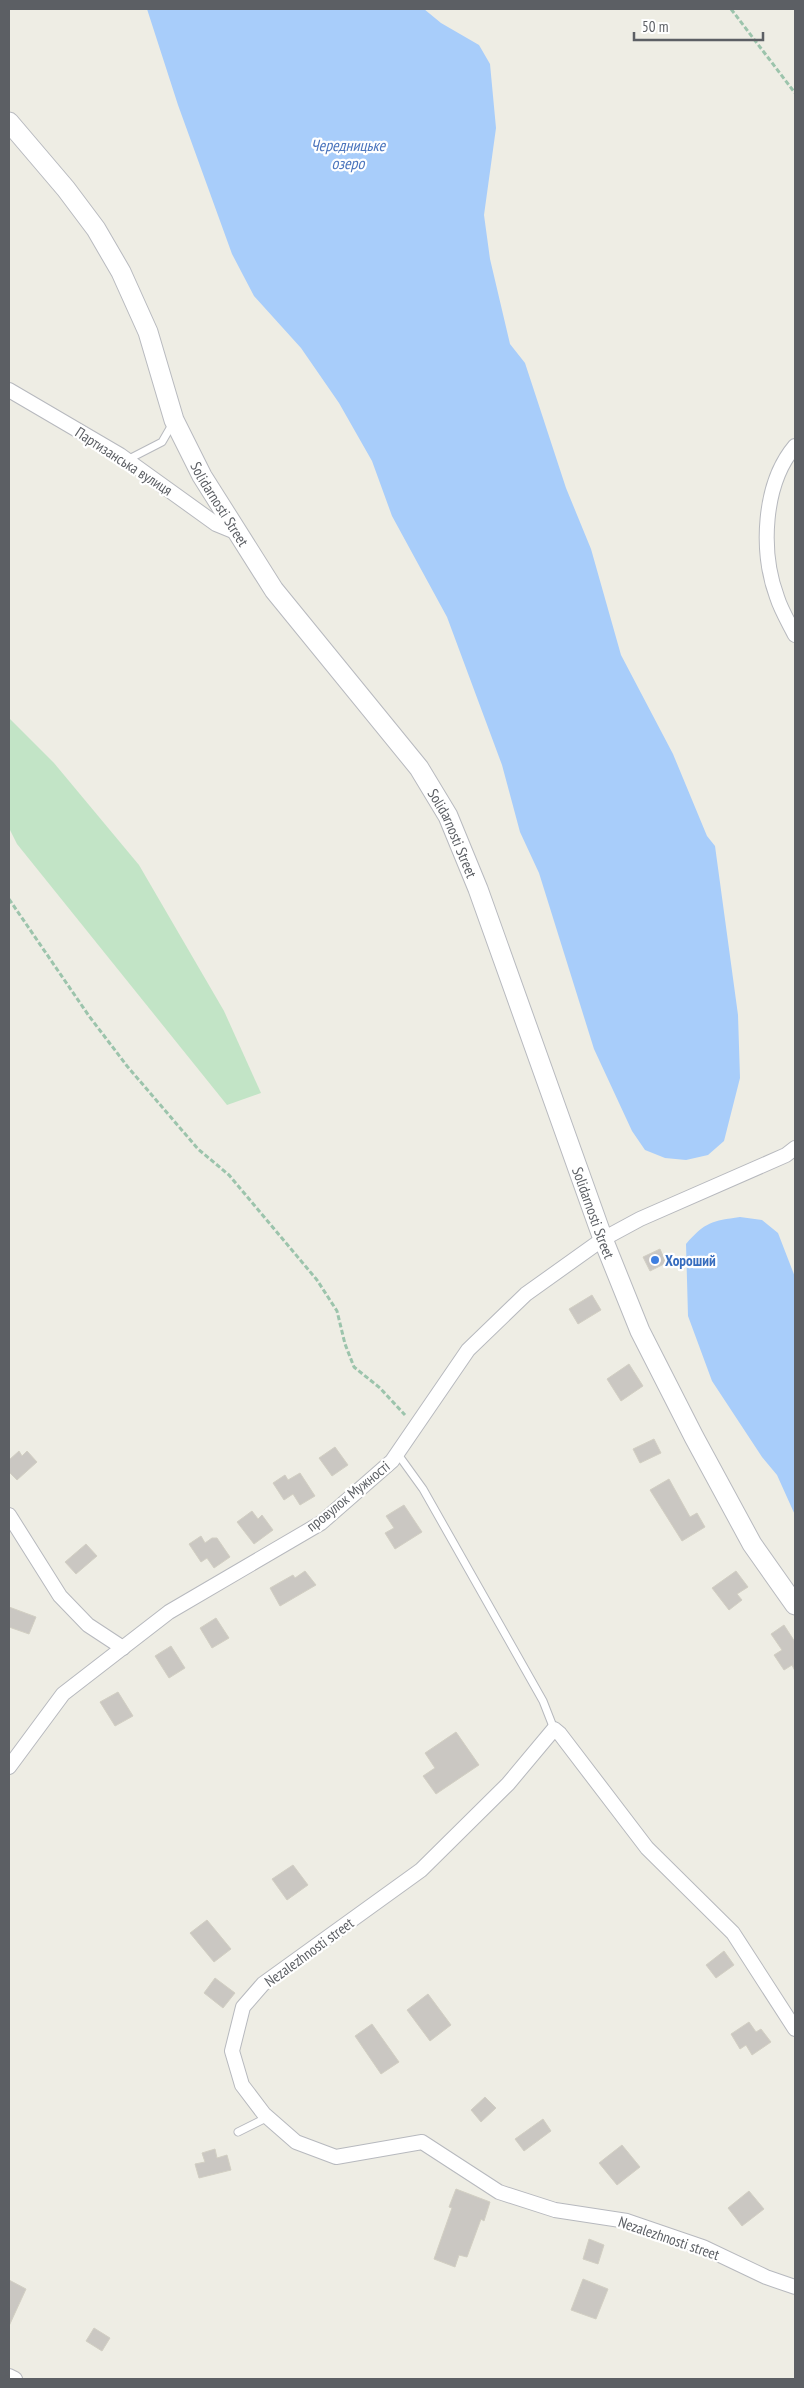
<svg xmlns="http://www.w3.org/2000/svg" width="804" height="2388" font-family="'PT Sans Narrow',sans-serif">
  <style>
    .green { fill: #c2e4c6 }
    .water { fill: #a8cdfa }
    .building { fill: #cac7c2; stroke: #d2cfc3 }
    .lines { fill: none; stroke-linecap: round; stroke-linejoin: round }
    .service-casing { stroke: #b7b9be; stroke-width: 9 }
    .minor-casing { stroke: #b7b9be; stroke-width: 16 }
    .secondary-casing { stroke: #b8babf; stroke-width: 21 }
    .path { stroke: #9cc4ac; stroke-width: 3; stroke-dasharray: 5 2.5; stroke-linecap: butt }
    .service { stroke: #fff; stroke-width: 7 }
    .minor { stroke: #fff; stroke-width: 14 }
    .secondary { stroke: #fff; stroke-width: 19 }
    .shop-dot { fill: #3f7fe0; stroke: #fff; stroke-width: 2 }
    .labels { text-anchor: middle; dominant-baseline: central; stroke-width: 4.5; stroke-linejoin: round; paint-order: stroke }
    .street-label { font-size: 15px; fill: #5c5f64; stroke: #fff }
    .shop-label { font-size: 15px; font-weight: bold; fill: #366cbe; stroke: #fff; text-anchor: start }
    .water-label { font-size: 16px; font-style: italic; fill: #4b75bd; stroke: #fff }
  </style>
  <rect width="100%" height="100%" fill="#eeede4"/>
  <path class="green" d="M 9,718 L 54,763 L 139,865 L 224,1011 L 261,1093 L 227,1105 L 17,844 L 9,828 Z"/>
  <g class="water">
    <path d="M 147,9 L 424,9 L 441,23 L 479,45 L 490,64 L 496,128 L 484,215 L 490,259 L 510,344 L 525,363 L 566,488 L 591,549 L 621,655 L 673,754 L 707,836 L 715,846 L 738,1015 L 740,1078 L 724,1141 L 708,1155 L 686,1160 L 665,1158 L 645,1150 L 632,1131 L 594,1049 L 539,873 L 520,832 L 502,765 L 447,617 L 392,516 L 372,461 L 339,403 L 301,348 L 254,296 L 232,254 L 178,105 Z"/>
    <path d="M 740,1217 L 762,1220 L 778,1233 L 795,1277 L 795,1515 L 777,1475 L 762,1457 L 712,1381 L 688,1316 L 686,1244 C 705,1222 712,1221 740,1217 Z"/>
  </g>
  <g class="building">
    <path d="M 660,1249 L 666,1263 L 650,1271 L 643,1257 Z"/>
    <path d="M 592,1295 L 601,1310 L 578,1324 L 569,1309 Z"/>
    <path d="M 629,1364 L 643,1386 L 621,1401 L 607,1379 Z"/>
    <path d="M 654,1439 L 661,1453 L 640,1463 L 633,1449 Z"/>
    <path d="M 335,1447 L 348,1465 L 332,1476 L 319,1458 Z"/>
    <path d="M 19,1451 L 22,1456 L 27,1451 L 37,1462 L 17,1480 L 9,1472 L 9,1460 Z"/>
    <path d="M 300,1473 L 315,1496 L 300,1505 L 293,1494 L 284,1500 L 273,1483 L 285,1475 L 288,1480 Z"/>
    <path d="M 669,1479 L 690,1517 L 697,1513 L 705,1527 L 682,1541 L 650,1490 Z"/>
    <path d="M 404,1505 L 422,1532 L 395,1549 L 385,1533 L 394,1528 L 386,1516 Z"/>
    <path d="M 252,1511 L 258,1519 L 262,1515 L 273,1530 L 254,1544 L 237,1522 Z"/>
    <path d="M 201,1536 L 205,1543 L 212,1538 L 217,1538 L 230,1557 L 214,1568 L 207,1558 L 201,1562 L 189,1544 Z"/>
    <path d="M 86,1544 L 97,1556 L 76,1574 L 65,1562 Z"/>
    <path d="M 305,1571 L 316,1585 L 280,1606 L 270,1588 L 293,1575 L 295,1578 Z"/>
    <path d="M 736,1571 L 748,1587 L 737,1594 L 742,1600 L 729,1610 L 712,1588 Z"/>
    <path d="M 9,1607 L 36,1617 L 29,1634 L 9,1627 Z"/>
    <path d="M 216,1618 L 229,1638 L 212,1648 L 200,1628 Z"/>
    <path d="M 784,1625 L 795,1642 L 795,1671 L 792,1665 L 784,1670 L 774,1655 L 782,1650 L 771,1634 Z"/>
    <path d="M 171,1646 L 185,1668 L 169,1678 L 155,1656 Z"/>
    <path d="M 118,1692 L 133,1716 L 115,1726 L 100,1702 Z"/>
    <path d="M 456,1732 L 479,1765 L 436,1794 L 423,1776 L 435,1768 L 425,1753 Z"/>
    <path d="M 293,1865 L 308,1885 L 287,1900 L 272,1879 Z"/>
    <path d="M 207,1920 L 231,1949 L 214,1962 L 190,1933 Z"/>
    <path d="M 724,1951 L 734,1965 L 716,1978 L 706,1965 Z"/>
    <path d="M 215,1978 L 235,1993 L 223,2008 L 204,1993 Z"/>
    <path d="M 428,1994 L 451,2025 L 430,2041 L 407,2010 Z"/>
    <path d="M 749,2022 L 756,2032 L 761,2029 L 771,2042 L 752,2055 L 746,2045 L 740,2049 L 731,2034 Z"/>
    <path d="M 372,2024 L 399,2062 L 381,2074 L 355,2036 Z"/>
    <path d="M 485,2097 L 496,2108 L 481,2122 L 471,2110 Z"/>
    <path d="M 543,2119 L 551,2131 L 524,2151 L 515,2139 Z"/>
    <path d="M 622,2145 L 640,2167 L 617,2185 L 599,2163 Z"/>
    <path d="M 215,2149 L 217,2158 L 227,2155 L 231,2170 L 199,2178 L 195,2164 L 205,2162 L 202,2153 Z"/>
    <path d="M 456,2189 L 490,2202 L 484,2221 L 481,2219 L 467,2257 L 459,2255 L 455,2267 L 434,2259 L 452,2208 L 449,2207 Z"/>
    <path d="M 749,2191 L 764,2209 L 742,2226 L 728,2208 Z"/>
    <path d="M 589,2239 L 604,2245 L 598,2264 L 583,2259 Z"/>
    <path d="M 583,2279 L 608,2289 L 596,2319 L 571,2310 Z"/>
    <path d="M 9,2280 L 26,2289 L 9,2326 Z"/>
    <path d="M 94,2328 L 110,2338 L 102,2351 L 86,2341 Z"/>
  </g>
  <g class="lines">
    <defs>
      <g id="service">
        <path d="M 127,460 L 162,442 L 173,423"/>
        <path d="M 397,1453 L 423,1489 L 543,1701 L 554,1729"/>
        <path d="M 238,2132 L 268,2117"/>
      </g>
      <g id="minor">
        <path d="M 9,390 L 120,455 L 216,524 L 238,533"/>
        <path d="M 795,446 C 763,484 760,551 777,597 C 781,610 789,623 795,635"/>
        <path d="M 9,1515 L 60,1596 L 88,1625 L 123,1648"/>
        <path d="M 9,1767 L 63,1694 L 169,1612 L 321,1523 L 392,1461 L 468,1350 L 526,1294 L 603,1239 L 640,1219 L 786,1155 L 795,1148"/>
        <path d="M 795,2029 L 733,1933 L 647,1848 L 560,1734 L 554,1729 L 508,1784 L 421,1870 L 263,1984 L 243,2007 L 232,2051 L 242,2085 L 264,2114 L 296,2142 L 336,2157 L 422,2142 L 499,2192 L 555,2210 L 627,2221 L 703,2247 L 766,2277 L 795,2287"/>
        <path d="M 9,2376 L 15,2379"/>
      </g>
      <g id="secondary">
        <path id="s1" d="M 9,122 L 66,189 L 96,229 L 121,272 L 148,332 L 174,420 L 202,476 L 274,590 L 419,768 L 448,816 L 478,889 L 603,1239 L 640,1331 L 694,1437 L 752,1544 L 795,1605"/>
      </g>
    </defs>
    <use href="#service" class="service-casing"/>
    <use href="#minor" class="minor-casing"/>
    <use href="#secondary" class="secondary-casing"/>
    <g class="path">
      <path d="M 731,9 L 795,93"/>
      <path d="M 9,899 L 89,1016 L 127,1066 L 198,1149 L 229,1175 L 317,1280 L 337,1311 L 345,1344 L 354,1367 L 380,1388 L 405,1415"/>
    </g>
    <use href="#service" class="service"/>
    <use href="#minor" class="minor"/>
    <use href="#secondary" class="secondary"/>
  </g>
  <circle class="shop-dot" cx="655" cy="1260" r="5"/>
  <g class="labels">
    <g class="street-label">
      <text transform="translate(124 461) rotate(33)">Партизанська вулиця</text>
      <text stroke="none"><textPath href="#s1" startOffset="441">Solidarnosti Street</textPath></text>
      <text stroke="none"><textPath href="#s1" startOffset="846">Solidarnosti Street</textPath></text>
      <text stroke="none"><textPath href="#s1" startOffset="1251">Solidarnosti Street</textPath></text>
      <text transform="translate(348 1496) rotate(-39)">провулок Мужності</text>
      <text transform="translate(309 1952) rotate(-36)">Nezalezhnosti street</text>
      <text transform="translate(669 2238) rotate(19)">Nezalezhnosti street</text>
    </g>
    <g class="shop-label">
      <text x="665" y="1260">Хороший</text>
    </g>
    <g class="water-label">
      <text x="348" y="145">Чередницьке<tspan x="348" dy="18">озеро</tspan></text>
    </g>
  </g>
  <rect width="804" height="2388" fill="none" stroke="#5c5f64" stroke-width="20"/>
  <path d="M634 32v8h129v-8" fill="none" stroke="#5c5f64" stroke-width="2.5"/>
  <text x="642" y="32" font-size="15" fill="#5c5f64" stroke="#ffffff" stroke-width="4" paint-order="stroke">50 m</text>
</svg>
